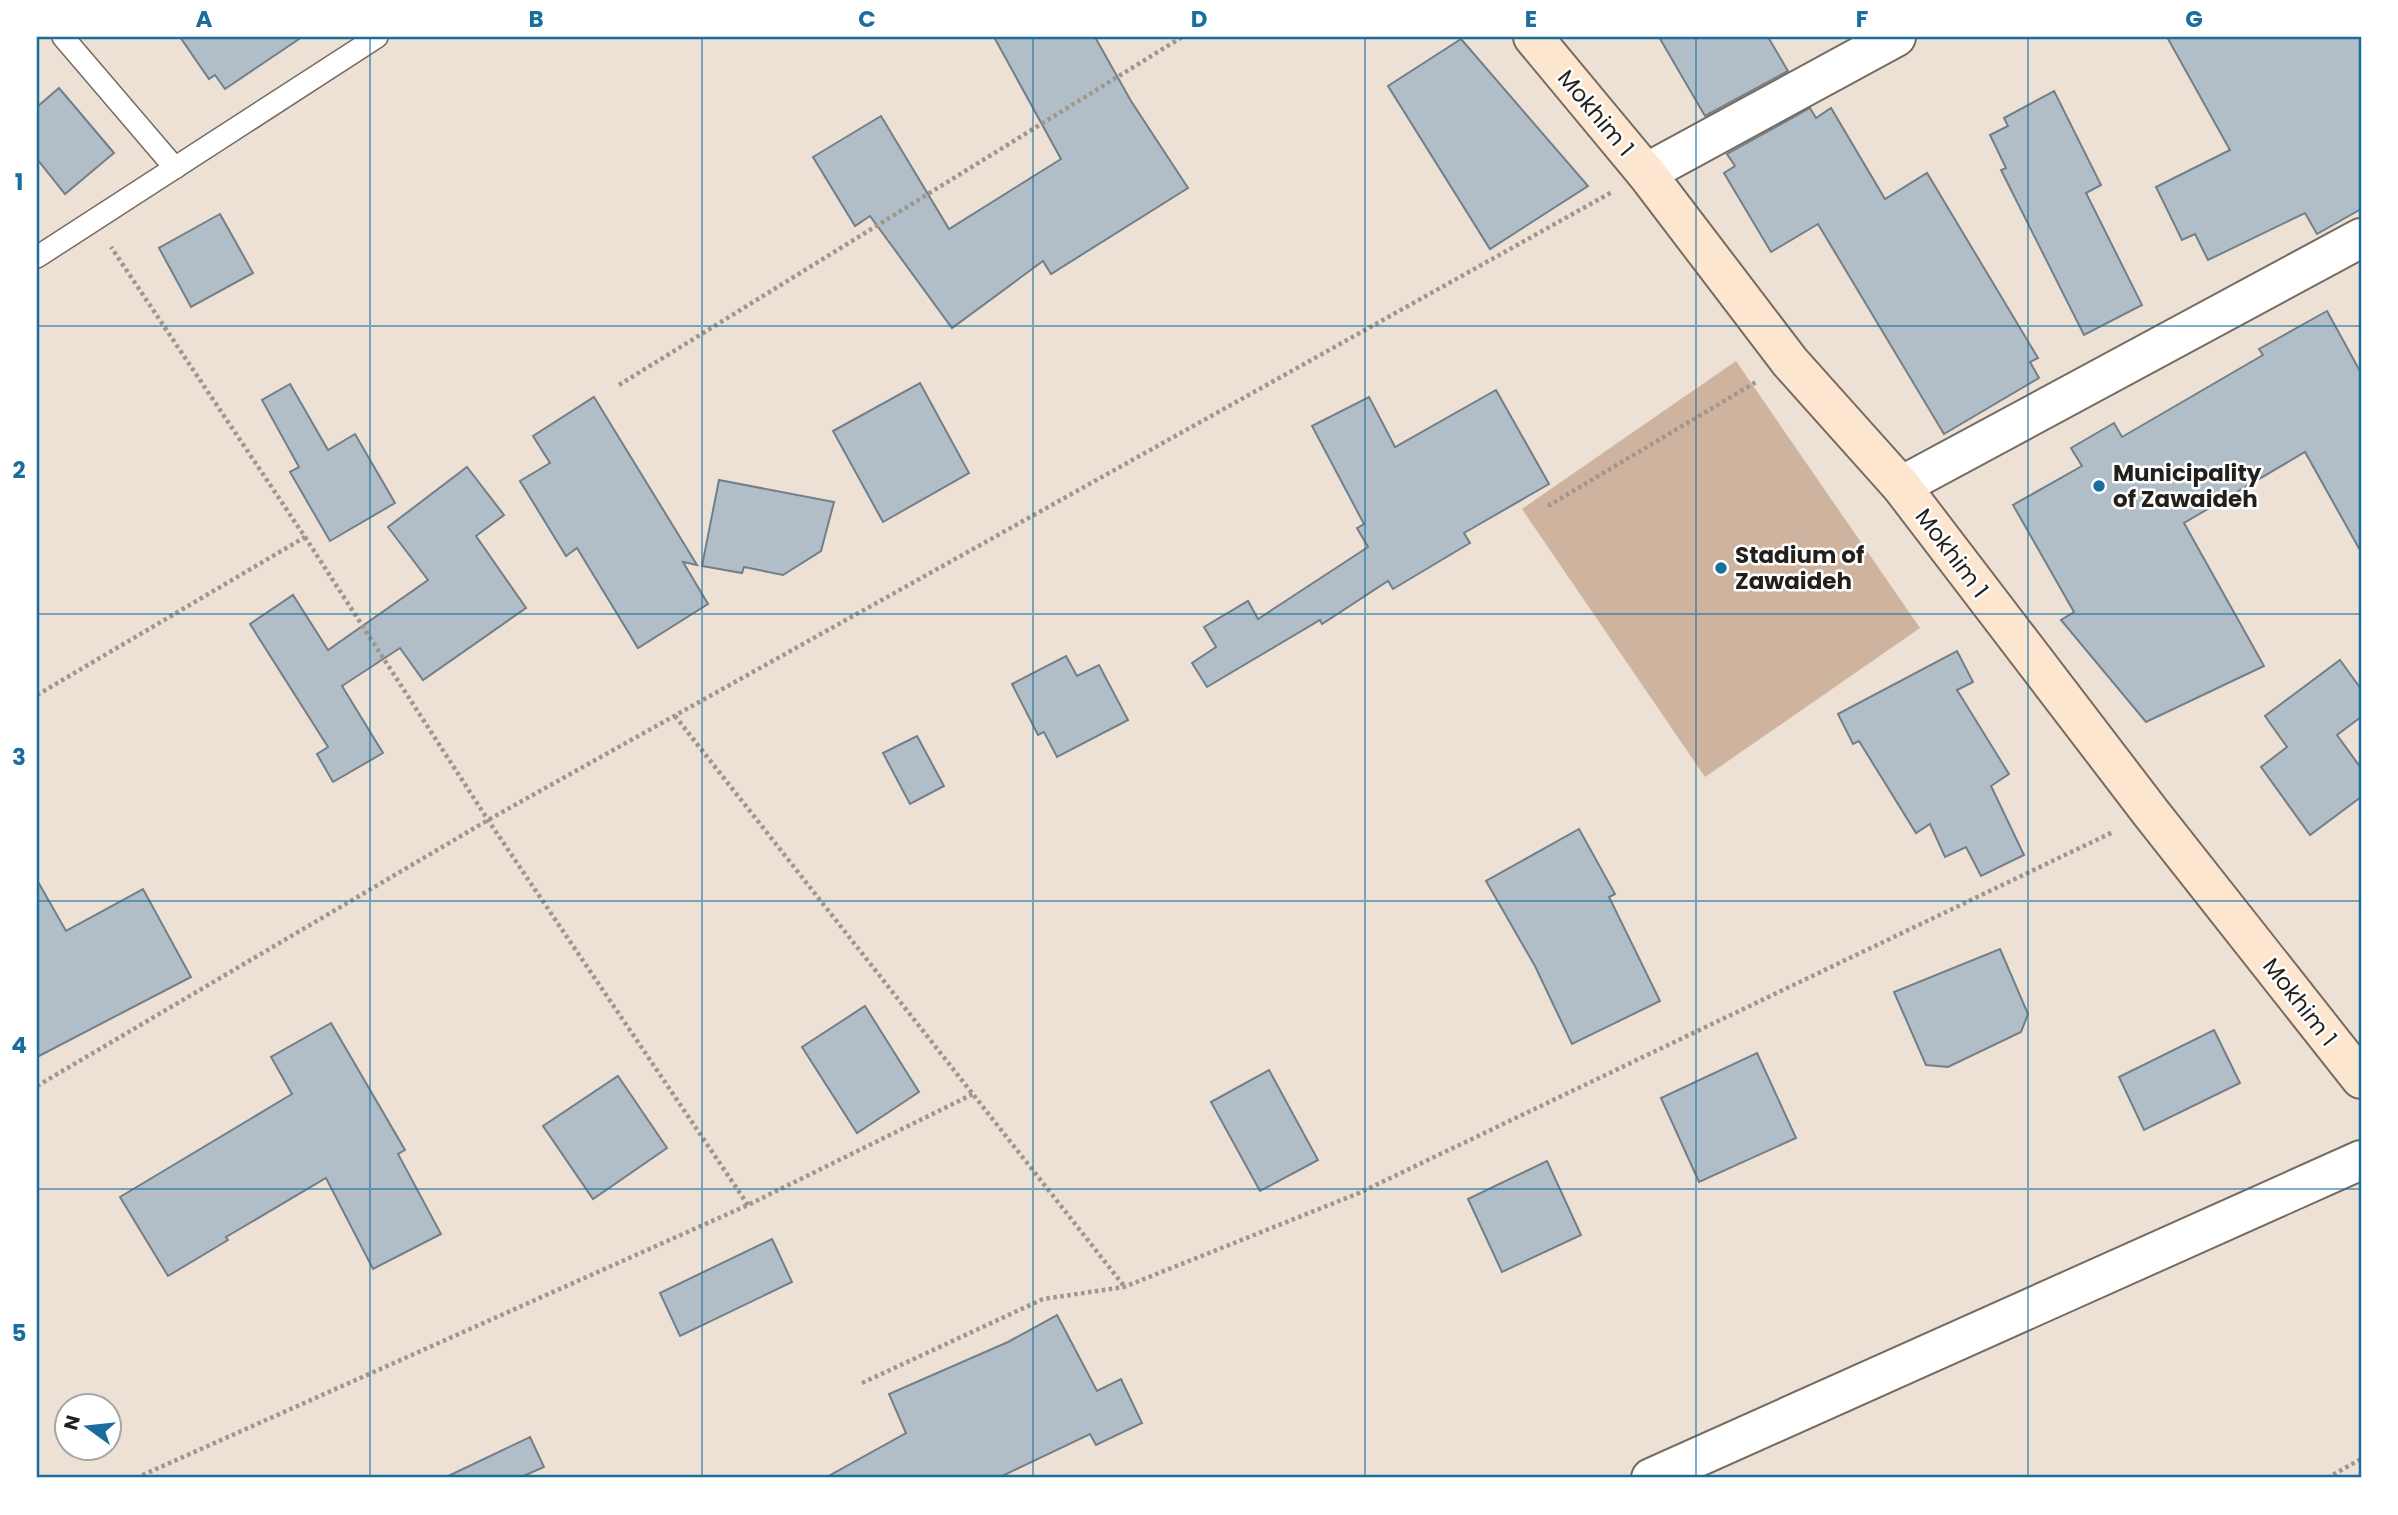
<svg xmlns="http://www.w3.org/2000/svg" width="2398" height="1515" font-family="Poppins,sans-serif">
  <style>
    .green { fill: #ceb49e }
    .building { fill: #b1bec8; stroke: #727f88; stroke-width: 2 }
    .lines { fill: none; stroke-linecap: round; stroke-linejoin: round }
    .lane-casing { stroke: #766b61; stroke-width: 24 }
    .street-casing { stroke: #766b61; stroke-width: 42 }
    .secondary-casing { stroke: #766b61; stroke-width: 42 }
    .path { stroke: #9f968d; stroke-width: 4.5; stroke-dasharray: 3.5 3.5; stroke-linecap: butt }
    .lane { stroke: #fff; stroke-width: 21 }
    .street { stroke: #fff; stroke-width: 38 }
    .secondary { stroke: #fde6d0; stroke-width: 38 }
    .grid { fill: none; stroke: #1a6e9e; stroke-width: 2; stroke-opacity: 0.55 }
    .poi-dot { fill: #1a6e9e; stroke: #fff; stroke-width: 2.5 }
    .labels { text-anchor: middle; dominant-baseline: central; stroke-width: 5; stroke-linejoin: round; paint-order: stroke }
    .street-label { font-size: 23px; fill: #231f1b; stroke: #fff }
    .poi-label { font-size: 23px; font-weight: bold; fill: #231f1b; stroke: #fff; text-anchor: start }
    .neatline { fill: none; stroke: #1a6e9e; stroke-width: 2.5 }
    .grid-label { font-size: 23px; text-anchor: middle; font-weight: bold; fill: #1a6e9e }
  </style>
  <rect width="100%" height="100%" fill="#ede0d5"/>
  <path class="green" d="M 1736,361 L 1920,628 L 1705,777 L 1522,509 Z"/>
  <g class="building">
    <path d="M 180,37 L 302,37 L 225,89 L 215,75 L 209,79 Z"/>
    <path d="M 994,37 L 1095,37 L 1131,101 L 1188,188 L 1051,274 L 1043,261 L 952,328 L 870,216 L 855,226 L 813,157 L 881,116 L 949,229 L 1061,159 Z"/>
    <path d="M 1659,37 L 1768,37 L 1788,71 L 1705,116 Z"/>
    <path d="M 2167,37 L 2361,37 L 2361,209 L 2317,234 L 2305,213 L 2208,260 L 2195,234 L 2182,240 L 2156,187 L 2230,150 Z"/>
    <path d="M 1461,39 L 1588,186 L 1490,249 L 1388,86 Z"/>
    <path d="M 59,88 L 114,153 L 65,194 L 37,159 L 37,107 Z"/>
    <path d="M 2054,91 L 2101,185 L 2086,193 L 2142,305 L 2084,335 L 2001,170 L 2006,168 L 1990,135 L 2008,126 L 2004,118 Z"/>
    <path d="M 1810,108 L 1816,118 L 1831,108 L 1885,199 L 1927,173 L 2038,358 L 2030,362 L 2039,378 L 1944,434 L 1818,224 L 1771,252 L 1724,173 L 1735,166 L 1727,154 Z"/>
    <path d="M 220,214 L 253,273 L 191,307 L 159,248 Z"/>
    <path d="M 2327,311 L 2361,373 L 2361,552 L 2305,452 L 2184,523 L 2264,666 L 2146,722 L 2061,620 L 2074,612 L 2013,505 L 2082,466 L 2071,448 L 2114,423 L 2122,437 L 2263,355 L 2259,349 Z"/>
    <path d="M 920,383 L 969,473 L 883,522 L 833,431 Z"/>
    <path d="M 290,384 L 328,450 L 355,434 L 395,503 L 330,541 L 290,472 L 299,467 L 262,400 Z"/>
    <path d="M 1496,390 L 1549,484 L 1464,533 L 1470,543 L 1393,589 L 1388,581 L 1322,624 L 1320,620 L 1207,687 L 1192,663 L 1216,647 L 1204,627 L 1248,601 L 1258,619 L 1368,547 L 1357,528 L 1364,524 L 1312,426 L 1369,397 L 1395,447 Z"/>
    <path d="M 594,397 L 697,565 L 683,562 L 708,604 L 638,648 L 577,548 L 566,556 L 520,481 L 550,463 L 533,436 Z"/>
    <path d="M 467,467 L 504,515 L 476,536 L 526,608 L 423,680 L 400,648 L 342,686 L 383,753 L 333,782 L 317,754 L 328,747 L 250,624 L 293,595 L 328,650 L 428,580 L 388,527 Z"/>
    <path d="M 719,480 L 834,502 L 821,551 L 783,575 L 744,567 L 742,573 L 702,566 Z"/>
    <path d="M 1957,651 L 1973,682 L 1957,690 L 2009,774 L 1991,786 L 2024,855 L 1981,876 L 1966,847 L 1945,857 L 1930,824 L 1916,833 L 1859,741 L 1853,744 L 1838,714 Z"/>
    <path d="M 1066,656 L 1077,676 L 1099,665 L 1128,720 L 1057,757 L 1044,732 L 1038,735 L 1012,684 Z"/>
    <path d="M 2340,660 L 2361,689 L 2361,717 L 2337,735 L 2361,768 L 2361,797 L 2310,835 L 2261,767 L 2287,747 L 2265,716 Z"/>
    <path d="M 917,736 L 944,786 L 910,804 L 883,753 Z"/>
    <path d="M 1579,829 L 1615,894 L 1609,897 L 1660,1001 L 1572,1044 L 1535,966 L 1486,881 Z"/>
    <path d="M 37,880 L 66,931 L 143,889 L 191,977 L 37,1057 Z"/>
    <path d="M 2000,949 L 2028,1014 L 2021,1032 L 1948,1067 L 1926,1065 L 1894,992 Z"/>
    <path d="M 865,1006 L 919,1092 L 857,1133 L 802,1047 Z"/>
    <path d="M 331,1023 L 405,1150 L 398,1154 L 441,1234 L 373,1269 L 326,1178 L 226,1237 L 228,1240 L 168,1276 L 120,1197 L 292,1094 L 271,1057 Z"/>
    <path d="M 2214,1030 L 2240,1083 L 2144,1130 L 2119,1077 Z"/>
    <path d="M 1757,1053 L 1796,1138 L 1699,1182 L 1661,1098 Z"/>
    <path d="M 1269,1070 L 1318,1160 L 1260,1191 L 1211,1102 Z"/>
    <path d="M 618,1076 L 667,1148 L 593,1199 L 543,1126 Z"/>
    <path d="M 1547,1161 L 1581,1235 L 1502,1272 L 1468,1199 Z"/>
    <path d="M 772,1239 L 792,1282 L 680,1336 L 660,1293 Z"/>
    <path d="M 1057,1315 L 1097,1391 L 1121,1379 L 1142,1423 L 1096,1445 L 1090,1434 L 998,1478 L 825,1478 L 906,1433 L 889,1394 L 1008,1342 Z"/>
    <path d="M 530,1437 L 544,1467 L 519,1478 L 444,1478 Z"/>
  </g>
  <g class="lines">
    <defs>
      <g id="lane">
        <path d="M 63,37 L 175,168"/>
        <path d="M 37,257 L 377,37"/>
      </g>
      <g id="street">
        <path d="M 1646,173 L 1896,37"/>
        <path d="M 1901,486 L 2361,238"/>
        <path d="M 1651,1478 L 2361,1160"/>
      </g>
      <path id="secondary" d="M 1533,37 L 1646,173 L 1790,362 L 1901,486 L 2151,813 L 2361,1079"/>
    </defs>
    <use href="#lane" class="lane-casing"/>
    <use href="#street" class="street-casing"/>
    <use href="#secondary" class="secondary-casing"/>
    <g class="path">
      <path d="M 619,385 L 1182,37"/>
      <path d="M 1548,506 L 1756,382"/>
      <path d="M 305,537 L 488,820 L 748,1205"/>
      <path d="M 37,695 L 305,537 L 111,247"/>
      <path d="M 675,716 L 1124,1286"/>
      <path d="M 37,1086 L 488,820 L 1612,192"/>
      <path d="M 862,1383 L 1043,1299 L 1124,1287 L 1359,1193 L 2113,832"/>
      <path d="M 136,1478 L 748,1205 L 973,1094"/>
      <path d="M 2327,1478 L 2361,1459"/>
    </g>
    <use href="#lane" class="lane"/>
    <use href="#street" class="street"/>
    <use href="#secondary" class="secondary"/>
  </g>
  <path class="grid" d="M 370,37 L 370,1478M 702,37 L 702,1478M 1033,37 L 1033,1478M 1365,37 L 1365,1478M 1696,37 L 1696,1478M 2028,37 L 2028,1478M 37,326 L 2361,326M 37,614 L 2361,614M 37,901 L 2361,901M 37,1189 L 2361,1189"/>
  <g class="poi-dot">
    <circle cx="2099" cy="486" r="7"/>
    <circle cx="1721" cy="568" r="7"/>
  </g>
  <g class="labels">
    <g class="street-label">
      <text transform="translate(1596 113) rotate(50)">Mokhim 1</text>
      <text transform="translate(1952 553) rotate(53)">Mokhim 1</text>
      <text transform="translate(2300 1002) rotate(52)">Mokhim 1</text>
    </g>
    <g class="poi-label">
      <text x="2113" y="473">Municipality<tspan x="2113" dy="26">of Zawaideh</tspan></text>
      <text x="1735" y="555">Stadium of<tspan x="1735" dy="26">Zawaideh</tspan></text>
    </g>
  </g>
  <rect width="2398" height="1515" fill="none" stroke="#ffffff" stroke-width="77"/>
  <g transform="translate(88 1427) rotate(285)"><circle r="33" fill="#ffffff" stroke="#a7a5a4" stroke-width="2"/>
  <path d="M0-5L12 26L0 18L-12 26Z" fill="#1a6e9e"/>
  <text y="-10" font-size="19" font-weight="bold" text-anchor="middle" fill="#231f1b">N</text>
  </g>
  <rect x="38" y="38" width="2322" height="1438" class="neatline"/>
  <g class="grid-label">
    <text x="204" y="27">A</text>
    <text x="536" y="27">B</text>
    <text x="867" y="27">C</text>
    <text x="1199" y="27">D</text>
    <text x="1531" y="27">E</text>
    <text x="1862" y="27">F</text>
    <text x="2194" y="27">G</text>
    <text x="19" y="190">1</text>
    <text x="19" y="478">2</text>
    <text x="19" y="765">3</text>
    <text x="19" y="1053">4</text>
    <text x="19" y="1341">5</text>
  </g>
</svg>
